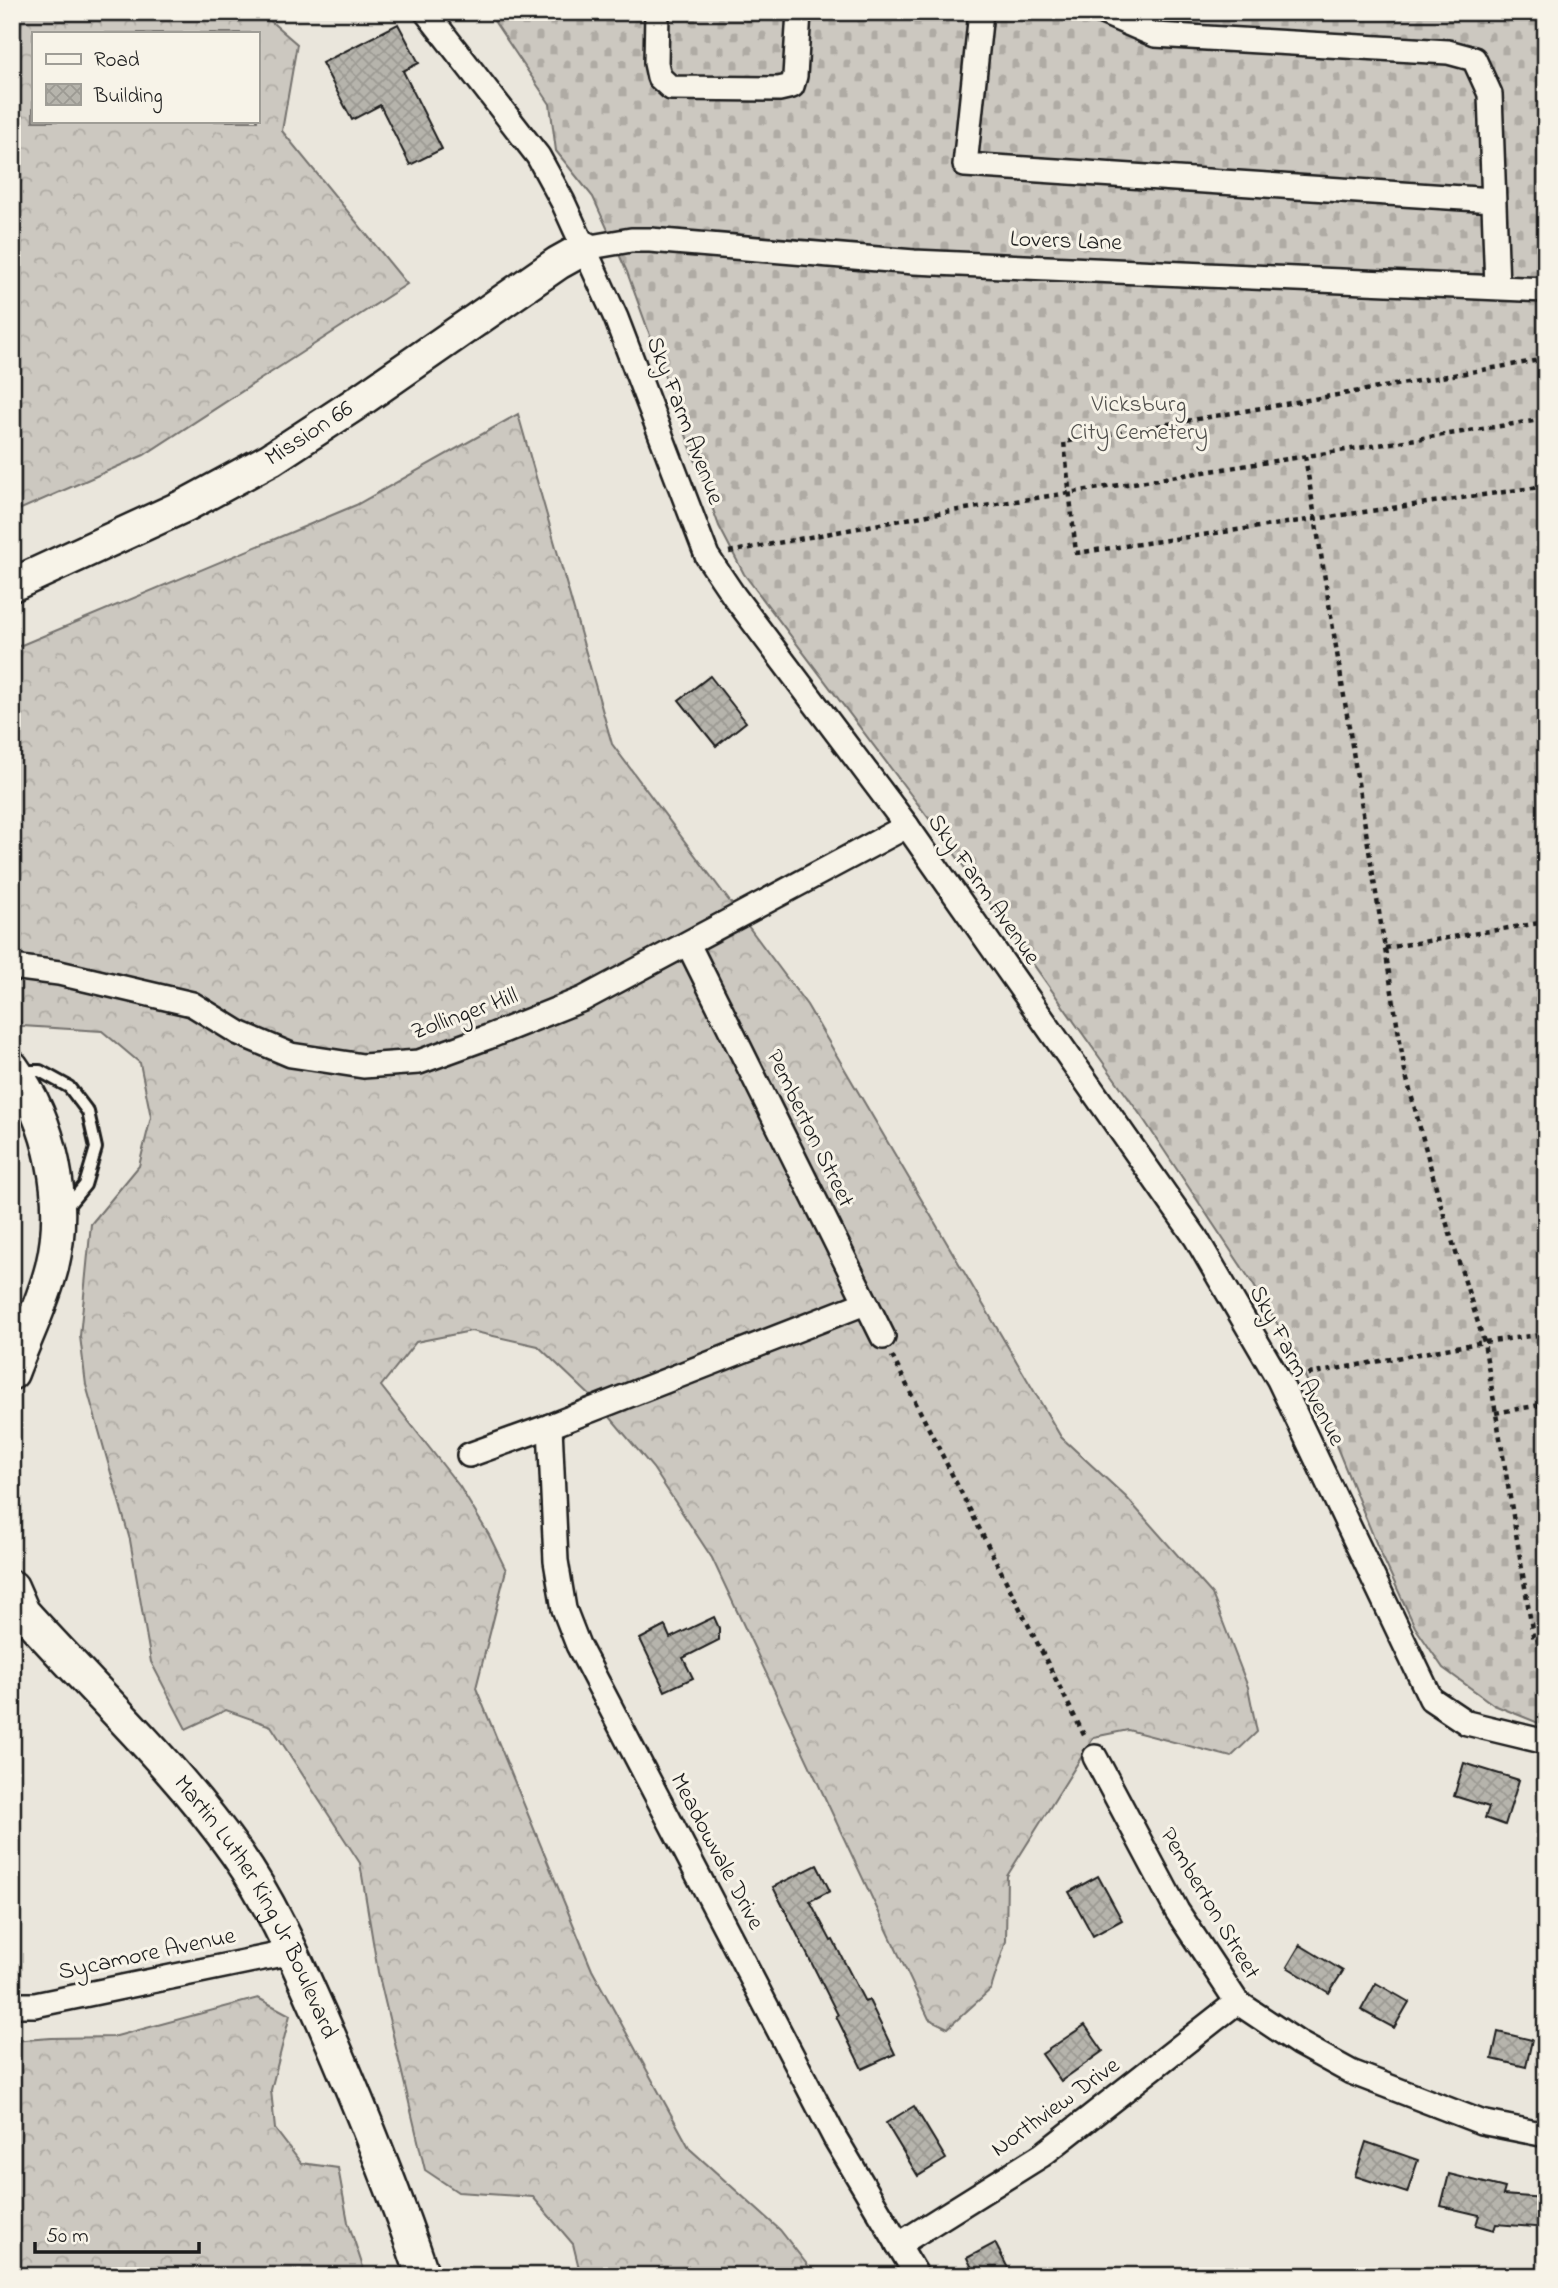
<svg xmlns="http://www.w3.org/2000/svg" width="1558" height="2288" font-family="'Indie Flower',sans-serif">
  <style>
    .forest { fill: url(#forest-crowns); stroke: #74726e; stroke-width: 2; fill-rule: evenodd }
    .cemetery { fill: url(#cemetery-stones); stroke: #74726e; stroke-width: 2 }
    .building { fill: url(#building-cross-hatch); stroke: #1c1c1c; stroke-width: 2 }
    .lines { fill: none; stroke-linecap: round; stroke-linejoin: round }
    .lane-casing { stroke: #1c1c1c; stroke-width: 16 }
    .street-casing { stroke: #1c1c1c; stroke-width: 28 }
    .secondary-casing { stroke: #1c1c1c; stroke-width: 37 }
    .path { stroke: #1c1c1c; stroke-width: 4.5; stroke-dasharray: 5 5; stroke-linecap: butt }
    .lane { stroke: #f7f3e8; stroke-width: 10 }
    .street { stroke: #f7f3e8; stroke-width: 23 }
    .secondary { stroke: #f7f3e8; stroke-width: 32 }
    .labels { text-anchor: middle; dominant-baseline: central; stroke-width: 6; stroke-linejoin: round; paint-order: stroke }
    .street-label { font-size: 24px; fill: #1c1c1c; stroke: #f7f3e8 }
    .park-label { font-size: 24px; fill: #51504d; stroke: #f7f3e8 }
  </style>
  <defs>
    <pattern id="forest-crowns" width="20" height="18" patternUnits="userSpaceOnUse" patternTransform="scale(1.75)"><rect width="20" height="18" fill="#ccc8c0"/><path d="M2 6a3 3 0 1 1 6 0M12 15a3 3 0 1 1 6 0" fill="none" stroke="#afaba4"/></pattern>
    <pattern id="cemetery-stones" width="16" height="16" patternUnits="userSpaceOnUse" patternTransform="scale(1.75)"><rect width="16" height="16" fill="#ccc8c0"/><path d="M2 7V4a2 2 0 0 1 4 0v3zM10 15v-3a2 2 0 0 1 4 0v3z" fill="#afaba4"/></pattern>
    <pattern id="building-cross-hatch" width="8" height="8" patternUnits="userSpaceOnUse" patternTransform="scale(1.75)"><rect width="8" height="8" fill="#b6b4ac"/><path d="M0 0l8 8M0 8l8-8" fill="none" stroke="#9c9a93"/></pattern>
  </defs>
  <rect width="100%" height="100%" fill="#eae6dc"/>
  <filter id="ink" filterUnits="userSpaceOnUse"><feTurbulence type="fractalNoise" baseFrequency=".0143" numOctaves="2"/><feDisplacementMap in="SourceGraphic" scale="14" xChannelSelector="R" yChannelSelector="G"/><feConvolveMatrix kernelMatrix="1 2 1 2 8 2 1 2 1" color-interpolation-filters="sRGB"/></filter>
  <g filter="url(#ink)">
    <g class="forest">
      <path d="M 12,12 L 260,12 L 297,44 L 282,131 L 407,284 L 144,455 L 12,513 ZM 33,33 L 257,33 L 257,121 L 33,121 Z"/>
      <path d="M 518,414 L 612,744 L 807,1005 L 1061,1437 L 1126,1497 L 1212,1594 L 1248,1687 L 1257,1732 L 1231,1757 L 1128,1730 L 1094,1737 L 1007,1876 L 1006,1941 L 991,1989 L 948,2028 L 929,2019 L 712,1558 L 653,1468 L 600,1405 L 538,1346 L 471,1331 L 416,1342 L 381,1386 L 460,1487 L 489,1535 L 506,1570 L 476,1688 L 592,1970 L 690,2149 L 780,2230 L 816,2276 L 581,2276 L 573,2244 L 533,2197 L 458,2192 L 425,2170 L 378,1972 L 360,1863 L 271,1726 L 226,1710 L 186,1729 L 151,1662 L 130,1540 L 86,1385 L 80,1336 L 91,1224 L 139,1166 L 151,1117 L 140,1063 L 102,1031 L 22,1026 L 12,1004 L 12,649 L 356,505 Z"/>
      <path d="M 258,1998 L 290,2015 L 271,2090 L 275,2129 L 301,2163 L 338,2168 L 348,2222 L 366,2276 L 12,2276 L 12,2041 L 51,2038 L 113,2037 Z"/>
    </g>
    <path class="cemetery" d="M 488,12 L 1546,12 L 1546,1726 L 1494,1705 L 1443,1668 L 1415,1627 L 1377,1545 L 1324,1416 L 1289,1343 L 1253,1284 L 1144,1120 L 942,836 L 744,574 L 719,526 L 627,272 L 593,197 L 556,151 L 550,104 Z"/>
    <g class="building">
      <path d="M 398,24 L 419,63 L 403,71 L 442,149 L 410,165 L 380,105 L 352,120 L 322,63 Z"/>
      <path d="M 710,676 L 746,722 L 716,746 L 679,700 Z"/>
      <path d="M 714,1617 L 719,1628 L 719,1640 L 683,1658 L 693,1678 L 665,1691 L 640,1639 L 665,1626 L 670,1638 Z"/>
      <path d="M 1464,1763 L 1519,1780 L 1505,1825 L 1485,1818 L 1489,1807 L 1454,1796 Z"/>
      <path d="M 817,1865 L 830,1891 L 810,1901 L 831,1941 L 833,1940 L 865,2002 L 869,2000 L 895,2054 L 862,2069 L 836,2016 L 838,2015 L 773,1887 Z"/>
      <path d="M 1098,1876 L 1122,1920 L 1093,1936 L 1069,1892 Z"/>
      <path d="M 1300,1945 L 1343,1971 L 1329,1993 L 1287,1967 Z"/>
      <path d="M 1376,1983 L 1409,2002 L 1394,2028 L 1361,2010 Z"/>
      <path d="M 1085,2025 L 1103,2051 L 1061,2081 L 1042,2054 Z"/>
      <path d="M 1498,2032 L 1532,2040 L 1526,2067 L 1492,2059 Z"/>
      <path d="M 914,2106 L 946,2159 L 918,2176 L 886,2123 Z"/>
      <path d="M 1366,2142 L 1418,2160 L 1407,2193 L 1355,2176 Z"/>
      <path d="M 1449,2174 L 1505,2188 L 1503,2195 L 1546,2198 L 1546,2228 L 1496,2224 L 1494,2230 L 1476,2225 L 1479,2215 L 1441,2206 Z"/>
      <path d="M 995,2243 L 1012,2276 L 976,2276 L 967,2258 Z"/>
    </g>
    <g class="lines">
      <defs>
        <path id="lane" d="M 21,1071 L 40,1071 L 69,1087 L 88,1112 L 96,1148 L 85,1185 L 71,1202 L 62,1206"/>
        <g id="street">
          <path d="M 426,12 L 538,156 L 563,202 L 616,318 L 707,556 L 734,596 L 907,826 L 1196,1238 L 1279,1380 L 1431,1699 L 1467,1723 L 1546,1742"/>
          <path d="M 657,12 L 656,63 L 659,77 L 671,88 L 779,89 L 792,86 L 795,76 L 799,12"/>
          <path d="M 981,12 L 965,165 L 1493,200"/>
          <path d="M 1102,12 L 1155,35 L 1448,52 L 1474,59 L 1490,94 L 1497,287"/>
          <path d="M 585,248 L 631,240 L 650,240 L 914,262 L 1546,290"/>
          <path d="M 688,944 L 883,1337"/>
          <path d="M 12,967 L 59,973 L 192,1004 L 239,1033 L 291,1055 L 363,1066 L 419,1062 L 488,1037 L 583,999 L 907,826"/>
          <path d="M 550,1426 L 556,1561 L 564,1609 L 578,1645 L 835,2138 L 917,2276"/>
          <path d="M 469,1455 L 550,1426 L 865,1303"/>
          <path d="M 1095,1757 L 1177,1911 L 1237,2002 L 1300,2044 L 1351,2072 L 1481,2122 L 1546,2135"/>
          <path d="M 12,2005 L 35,2005 L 292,1952"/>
          <path d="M 898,2245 L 1042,2155 L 1237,2002"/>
        </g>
        <g id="secondary">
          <path id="s1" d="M 12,585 L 186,505 L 271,459 L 352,406 L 558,263 L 585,248"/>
          <path d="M 12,1067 C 52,1123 68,1200 52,1267 C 43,1303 25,1338 12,1373"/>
          <path id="s2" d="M 12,1587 L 23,1612 C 95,1692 175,1766 237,1854 C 273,1905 297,1963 322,2019 C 359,2104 394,2189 423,2276"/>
        </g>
      </defs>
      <use href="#lane" class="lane-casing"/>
      <use href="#street" class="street-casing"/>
      <use href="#secondary" class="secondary-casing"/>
      <g class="path">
        <path d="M 1546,359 L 1064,442 L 1076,553 L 1546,486"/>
        <path d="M 1305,456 L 1405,1072 L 1440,1202 L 1484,1342 L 1534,1641 L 1546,1640"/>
        <path d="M 729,552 L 939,513 L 1546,419"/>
        <path d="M 1385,948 L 1546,922"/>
        <path d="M 892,1356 L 1086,1739"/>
        <path d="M 1298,1376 L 1484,1342 L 1546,1334"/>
        <path d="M 1495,1413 L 1546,1404"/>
      </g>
      <use href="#lane" class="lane"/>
      <use href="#street" class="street"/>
      <use href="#secondary" class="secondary"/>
    </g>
  </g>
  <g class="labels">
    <g class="street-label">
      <text transform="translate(1066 242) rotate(2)">Lovers Lane</text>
      <text transform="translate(684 421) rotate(69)">Sky Farm Avenue</text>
      <text stroke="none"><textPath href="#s1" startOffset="334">Mission 66</textPath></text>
      <text transform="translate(983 890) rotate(55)">Sky Farm Avenue</text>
      <text transform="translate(465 1015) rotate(-20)">Zollinger Hill</text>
      <text transform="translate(809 1129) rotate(64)">Pemberton Street</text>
      <text transform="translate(1296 1366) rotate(62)">Sky Farm Avenue</text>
      <text transform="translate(716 1852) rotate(62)">Meadowvale Drive</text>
      <text transform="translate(1209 1904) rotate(59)">Pemberton Street</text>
      <text stroke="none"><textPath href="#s2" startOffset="406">Martin Luther King Jr Boulevard</textPath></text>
      <text transform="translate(147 1955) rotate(-12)">Sycamore Avenue</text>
      <text transform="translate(1056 2108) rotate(-36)">Northview Drive</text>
    </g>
    <g class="park-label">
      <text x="1139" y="405">Vicksburg<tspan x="1139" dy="28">City Cemetery</tspan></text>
    </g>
  </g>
  <rect width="1558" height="2288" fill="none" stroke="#f7f3e8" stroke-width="42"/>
  <rect x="21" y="21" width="1516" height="2246" fill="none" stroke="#1c1c1c" stroke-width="2.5" filter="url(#ink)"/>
  <rect x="32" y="32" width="228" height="91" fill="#f7f3e8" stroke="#9f9d96" stroke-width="2"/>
  <rect x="46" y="54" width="35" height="10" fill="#f7f3e8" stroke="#9f9d96" stroke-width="2"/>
  <text x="94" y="66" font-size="21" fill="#1c1c1c">Road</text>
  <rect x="46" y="84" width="35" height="21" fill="url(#building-cross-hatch)" stroke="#9f9d96" stroke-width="2"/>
  <text x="94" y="102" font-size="21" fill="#1c1c1c">Building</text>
  <path d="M35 2242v10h164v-10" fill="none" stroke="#1c1c1c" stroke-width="3.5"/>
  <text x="46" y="2242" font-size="21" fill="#1c1c1c" stroke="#f7f3e8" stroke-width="5" paint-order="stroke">50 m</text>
</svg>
